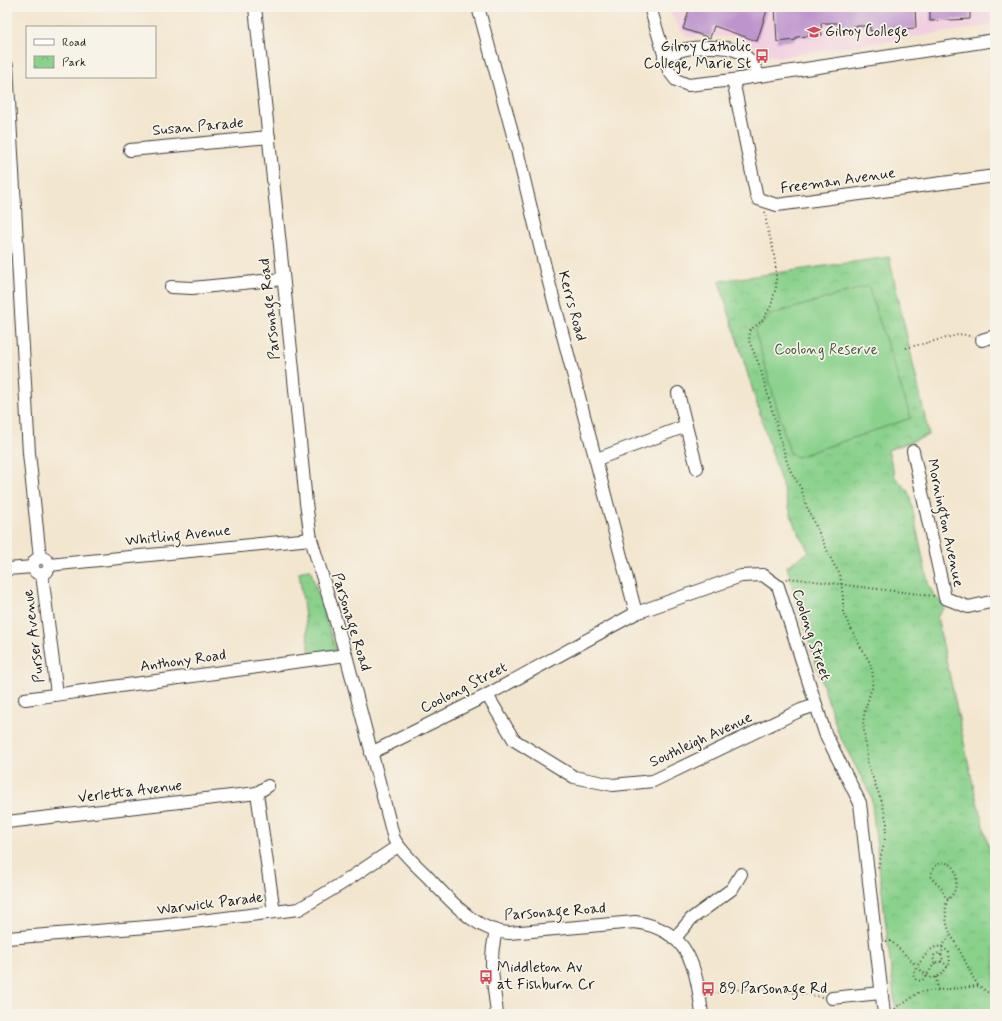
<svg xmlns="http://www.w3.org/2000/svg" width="1002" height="1021" font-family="Mynerve,sans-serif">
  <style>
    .built { fill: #f2cfe0 }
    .park { fill: url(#park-crowns); stroke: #537654 }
    .pitch { fill: #8ad18c; stroke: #537654 }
    .building { fill: #be94cc }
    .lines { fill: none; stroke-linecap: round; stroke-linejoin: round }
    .minor-casing { stroke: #3c3a37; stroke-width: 14 }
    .path { stroke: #3c3a37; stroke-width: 2; stroke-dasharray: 1 3; stroke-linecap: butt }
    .minor { stroke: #fff; stroke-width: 12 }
    .labels { text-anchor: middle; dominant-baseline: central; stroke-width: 3.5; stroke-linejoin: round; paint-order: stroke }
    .poi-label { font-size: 15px; fill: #1c1c1c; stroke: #f7f3e8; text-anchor: start }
    .street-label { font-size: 15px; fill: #1c1c1c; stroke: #f7f3e8 }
    .park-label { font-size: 15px; fill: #425b43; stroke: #f7f3e8 }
  </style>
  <defs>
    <pattern id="park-crowns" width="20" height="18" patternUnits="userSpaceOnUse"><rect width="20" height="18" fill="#8ad18c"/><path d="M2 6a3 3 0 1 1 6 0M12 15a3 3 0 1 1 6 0" fill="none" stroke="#76b378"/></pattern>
  </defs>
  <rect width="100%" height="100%" fill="#f7f3e8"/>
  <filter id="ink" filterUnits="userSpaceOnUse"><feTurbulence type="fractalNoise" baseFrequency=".025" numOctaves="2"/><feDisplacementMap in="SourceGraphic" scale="8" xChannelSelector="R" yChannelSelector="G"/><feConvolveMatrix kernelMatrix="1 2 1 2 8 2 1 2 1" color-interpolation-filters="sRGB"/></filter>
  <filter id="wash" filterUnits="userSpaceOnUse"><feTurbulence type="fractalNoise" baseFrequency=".012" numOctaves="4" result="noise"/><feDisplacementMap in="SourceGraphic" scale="16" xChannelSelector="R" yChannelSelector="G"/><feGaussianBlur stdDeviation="0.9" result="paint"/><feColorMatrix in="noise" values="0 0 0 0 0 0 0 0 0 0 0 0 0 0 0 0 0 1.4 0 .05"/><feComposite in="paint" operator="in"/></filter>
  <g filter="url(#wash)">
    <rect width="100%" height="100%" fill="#f3e6cf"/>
    <path class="built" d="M 668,7 L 995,7 L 995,25 L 779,57 L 766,55 L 746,41 L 736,36 L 688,37 L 680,30 Z"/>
    <g class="park">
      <path d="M 889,257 L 929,435 L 888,450 L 895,477 L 907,490 L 910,497 L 928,583 L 933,594 L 945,607 L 937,617 L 974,789 L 995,871 L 995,1014 L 896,1014 L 871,796 L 839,735 L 796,601 L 787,566 L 809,552 L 794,524 L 719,281 Z"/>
      <path d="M 310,569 L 336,650 L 310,655 L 299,572 Z"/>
    </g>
    <path class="pitch" d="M 868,286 L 911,418 L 797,457 L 790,453 L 755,331 L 770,315 Z"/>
    <g id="blocks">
      <g class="building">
        <path d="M 690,7 L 768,7 L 757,41 L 714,26 L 710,38 L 683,29 Z"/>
        <path d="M 775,7 L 915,7 L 916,28 L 870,31 L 870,26 L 854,26 L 855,32 L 840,32 L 840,23 L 821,23 L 822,35 L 796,37 L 796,40 L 777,42 Z"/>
        <path d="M 970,7 L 970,19 L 930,21 L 930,8 Z"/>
      </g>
    </g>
  </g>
  <g filter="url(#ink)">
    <use href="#blocks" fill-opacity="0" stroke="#3c3a37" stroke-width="1"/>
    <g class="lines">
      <defs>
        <g id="minor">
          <path d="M 255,7 L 294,379 L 306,503 L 311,539 L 346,655 L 394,839 C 402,853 415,864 427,876 C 441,891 455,907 472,919 C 483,927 495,932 509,933 L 635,922 C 690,930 696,967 702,1014"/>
          <path d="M 478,7 L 517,150 L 546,271 L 636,613"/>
          <path d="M 650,7 L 669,71 L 676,80 L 688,85 L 733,80 L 995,40"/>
          <path d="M 664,57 C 682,49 687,48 706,47 C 733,46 748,50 759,76"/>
          <path d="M 7,66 L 29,453 L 40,558"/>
          <path d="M 733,80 L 756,193 L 758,199 L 777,205 L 995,176"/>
          <path d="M 130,150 L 269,137"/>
          <path d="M 171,287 L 192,288 L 283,279"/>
          <path d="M 982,340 L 995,336"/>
          <path d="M 678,393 L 686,426"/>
          <path d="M 913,451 L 945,598 L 968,607 L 995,601"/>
          <path d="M 597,459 L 686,426 L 697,468"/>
          <circle cx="41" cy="566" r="8"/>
          <path d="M 49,565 L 311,539"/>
          <path d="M 7,569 L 33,567"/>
          <path d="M 42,574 L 57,694"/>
          <path d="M 487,695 L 514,740 L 574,777 L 613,785 L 653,781 L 801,710 L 816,705"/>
          <path d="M 25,699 L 346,655"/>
          <path d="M 371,753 L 487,695 L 636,613 L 741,576 L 763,575 L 778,586 L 825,733 L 860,803 L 884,1014"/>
          <path d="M 257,793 L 268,786"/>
          <path d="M 7,822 L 257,793 L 274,912"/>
          <path d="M 496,932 C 488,960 494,985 497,1014"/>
          <path d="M 7,938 L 160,926 L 299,909 L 341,884 L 398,846"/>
          <path d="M 675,938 L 691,919 L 732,889 L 741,874"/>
          <path d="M 832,998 L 881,993"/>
        </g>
      </defs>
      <use href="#minor" class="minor-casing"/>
      <g class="path">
        <path d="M 765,212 L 767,227 L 773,248 L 776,269 L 776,287 L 771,306 L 762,321 L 750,330 L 749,341 L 760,367 L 787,462 L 791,472 L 801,488 L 806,505 L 834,565 L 840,574 L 843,597 L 843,613 L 860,646 L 869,661 L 873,674 L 872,688 L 865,709 L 863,722 L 868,765 L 882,802 L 887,824 L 884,844 L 878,868"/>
        <path d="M 906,348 L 962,334 L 973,337"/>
        <path d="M 786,579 L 788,578 L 806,580 L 934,596"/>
        <path d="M 948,899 C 943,896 944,891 940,887 C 937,883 933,882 931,876 C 932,864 943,859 953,866 C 957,874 958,888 952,895 C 949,899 947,899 946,905 C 944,931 954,938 964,959 C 969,968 972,978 979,986"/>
        <path d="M 886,941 L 891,941 L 916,965"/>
        <path d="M 942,947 L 950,935"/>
        <circle cx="938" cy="958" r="4.5"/>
        <path d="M 940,955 L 944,948"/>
        <path d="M 941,961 L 948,966"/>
        <path d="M 918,965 C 926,955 936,937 949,953 L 950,963 C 946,969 937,981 929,977 C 925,975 921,970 918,968"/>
        <path d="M 916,968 C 912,974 912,980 921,981 L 926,977 L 935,962"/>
        <path d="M 936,977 L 938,990"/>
        <path d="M 710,994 L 729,990 L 765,988 L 822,997"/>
        <path d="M 993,996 L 995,1014"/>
        <path d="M 895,1009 L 896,1007 L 906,1002 L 919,992 L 979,986 L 993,996 L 995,995"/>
      </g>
      <use href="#minor" class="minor"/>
    </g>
  </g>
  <defs>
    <symbol id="school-bare" viewBox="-9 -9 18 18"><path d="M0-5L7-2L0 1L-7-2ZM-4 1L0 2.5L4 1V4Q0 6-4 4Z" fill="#d1495b" stroke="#f7f3e8" stroke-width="2.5" paint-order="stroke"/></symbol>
    <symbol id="bus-bare" viewBox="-9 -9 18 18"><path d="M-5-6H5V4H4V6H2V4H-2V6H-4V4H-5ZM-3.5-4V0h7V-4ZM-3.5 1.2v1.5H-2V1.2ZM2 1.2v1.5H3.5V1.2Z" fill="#d1495b" stroke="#f7f3e8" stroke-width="2.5" paint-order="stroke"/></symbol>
  </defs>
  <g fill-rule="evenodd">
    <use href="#school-bare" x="804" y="22" width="20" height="20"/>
    <use href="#bus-bare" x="752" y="46" width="20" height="20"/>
    <use href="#bus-bare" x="476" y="967" width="20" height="20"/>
    <use href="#bus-bare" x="698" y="979" width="20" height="20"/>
  </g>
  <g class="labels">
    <g class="poi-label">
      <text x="825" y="32">Gilroy College</text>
      <text x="751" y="47" text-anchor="end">Gilroy Catholic<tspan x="751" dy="17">College, Marie St</tspan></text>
      <text x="497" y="968">Middleton Av<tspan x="497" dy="17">at Fishburn Cr</tspan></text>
      <text x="719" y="989">89 Parsonage Rd</text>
    </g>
    <g class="street-label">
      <text transform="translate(198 127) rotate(-5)">Susan Parade</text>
      <text transform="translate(838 181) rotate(-8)">Freeman Avenue</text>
      <text transform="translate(572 306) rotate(75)">Kerrs Road</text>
      <text transform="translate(270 309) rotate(-96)">Parsonage Road</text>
      <text transform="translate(945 523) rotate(78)">Mornington Avenue</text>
      <text transform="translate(178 536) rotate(-6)">Whitling Avenue</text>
      <text transform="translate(351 622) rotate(73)">Parsonage Road</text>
      <text transform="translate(811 635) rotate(72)">Coolong Street</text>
      <text transform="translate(34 636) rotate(-97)">Purser Avenue</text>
      <text transform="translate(183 661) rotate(-8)">Anthony Road</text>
      <text transform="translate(464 688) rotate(-27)">Coolong Street</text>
      <text transform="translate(701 740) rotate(-25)">Southleigh Avenue</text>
      <text transform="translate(130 792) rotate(-7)">Verletta Avenue</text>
      <text transform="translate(210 904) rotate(-7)">Warwick Parade</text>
      <text transform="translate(555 912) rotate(-4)">Parsonage Road</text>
    </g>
    <g class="park-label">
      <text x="826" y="350">Coolong Reserve</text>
    </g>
  </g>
  <rect width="1002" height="1021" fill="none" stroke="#f7f3e8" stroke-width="24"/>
  <rect x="26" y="26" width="130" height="52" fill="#f7f3e8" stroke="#9f9d96"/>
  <rect x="34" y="39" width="20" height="6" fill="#ffffff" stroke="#9f9d96"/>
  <text x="62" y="46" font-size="12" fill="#1c1c1c">Road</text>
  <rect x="34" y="56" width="20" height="12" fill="url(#park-crowns)" stroke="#9f9d96"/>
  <text x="62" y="66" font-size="12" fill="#1c1c1c">Park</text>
</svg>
